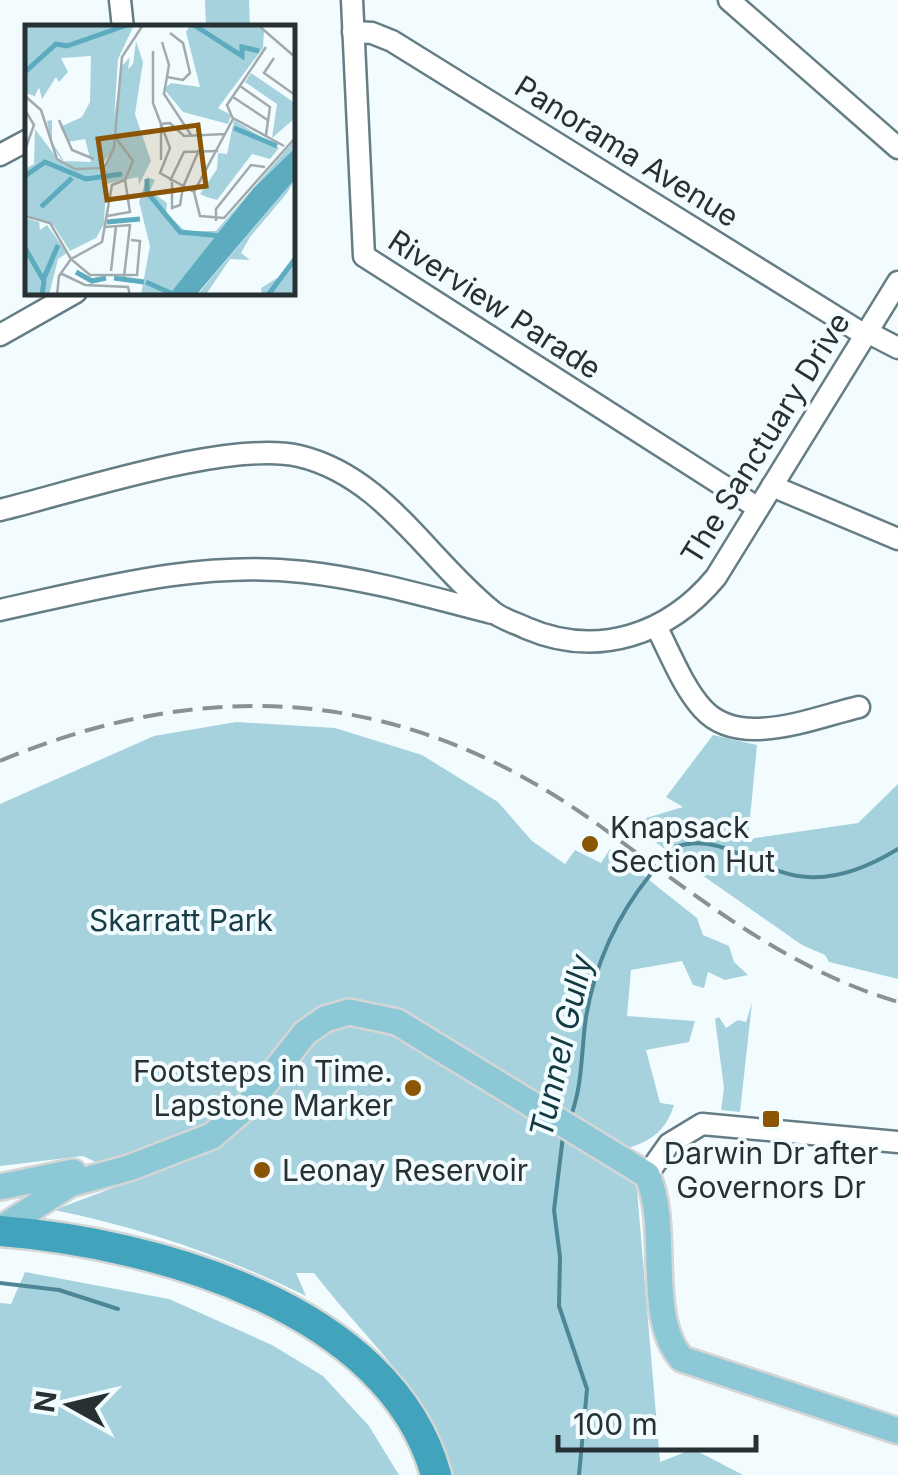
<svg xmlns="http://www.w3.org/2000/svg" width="898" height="1475" font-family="Inter,sans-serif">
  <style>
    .green { fill: #a6d2de }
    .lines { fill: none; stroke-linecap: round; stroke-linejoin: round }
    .stream { stroke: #4d8695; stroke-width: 4 }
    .minor-casing { stroke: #657d84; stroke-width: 25 }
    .major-casing { stroke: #d4d6d6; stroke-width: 30 }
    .highway-casing { stroke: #d4d6d6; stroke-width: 35 }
    .minor { stroke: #fff; stroke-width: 20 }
    .major { stroke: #8dc8d7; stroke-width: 25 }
    .highway { stroke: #41a4bc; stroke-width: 30 }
    .rail { stroke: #889295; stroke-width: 4; stroke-dasharray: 20 10; stroke-linecap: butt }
    .poi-dot { fill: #8b5506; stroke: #f2fcff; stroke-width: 4 }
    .labels { text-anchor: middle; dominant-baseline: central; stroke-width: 8; stroke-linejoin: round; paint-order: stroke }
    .street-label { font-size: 30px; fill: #273134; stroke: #f2fcff }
    .poi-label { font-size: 30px; fill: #273134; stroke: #f2fcff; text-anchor: start }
    .park-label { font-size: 30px; fill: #183d46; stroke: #f2fcff }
    .water-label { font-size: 32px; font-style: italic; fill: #133942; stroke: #f2fcff }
    .inset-river { fill: none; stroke: #5dabbf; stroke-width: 5 }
    .inset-road { fill: none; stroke: #a1abae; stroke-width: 2.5 }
    .view { fill: #8b5506; fill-opacity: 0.15; stroke: #8b5506; stroke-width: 5 }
    .inset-edge { fill: none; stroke: #273134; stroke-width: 5 }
  </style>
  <rect width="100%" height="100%" fill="#f2fcff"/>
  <g class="green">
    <path d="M 205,0 L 249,0 L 250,27 L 206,27 Z"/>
    <path d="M 236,722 L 335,728 L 422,755 L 498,802 L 532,841 L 565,864 L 575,850 L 601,863 L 610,849 L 697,918 L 703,935 L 729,946 L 734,962 L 748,975 L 725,980 L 708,972 L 704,988 L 693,985 L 682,961 L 631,970 L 627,1016 L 695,1021 L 689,1042 L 646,1050 L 660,1103 L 674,1105 C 666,1130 653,1140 628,1148 L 586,1123 L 631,1174 L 637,1190 L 660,1462 L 693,1449 L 743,1475 L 453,1475 C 446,1458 440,1439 432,1423 C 402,1368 352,1323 314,1273 L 296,1273 L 306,1296 C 225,1256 142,1228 54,1210 L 134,1180 L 83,1156 L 0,1166 L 0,804 L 154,736 Z"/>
    <path d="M 713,735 L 757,745 L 748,839 L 858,823 L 898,784 L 898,979 L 829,962 L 825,955 L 802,945 L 645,835 L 646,818 L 683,807 L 666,797 Z"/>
    <path d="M 752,1003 L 740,1112 L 721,1110 L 724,1088 L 715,1019 L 719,1017 L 726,1028 L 738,1020 L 746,1022 Z"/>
    <path d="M 25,1272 L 169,1299 L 272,1345 L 323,1376 L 369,1426 L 399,1475 L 0,1475 L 0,1303 L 11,1304 Z"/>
  </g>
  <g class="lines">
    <g class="stream">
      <path d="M 675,847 C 725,830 761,876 809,877 C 841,879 872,865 898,849"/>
      <path d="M 570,1118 C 583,1086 581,1051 586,1017 C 595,964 617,916 650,875"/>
      <path d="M 563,1136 L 554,1210 L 560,1257 L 559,1306 L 587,1389 L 579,1475"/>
      <path d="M 0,1283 L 59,1290 L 118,1309"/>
    </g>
    <defs>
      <g id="minor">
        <path d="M 120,0 L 123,28"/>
        <path d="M 352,0 L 364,256 L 758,508"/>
        <path d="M 729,0 L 898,148"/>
        <path d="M 353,32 L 372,33 L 392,41 L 865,335"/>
        <path d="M 0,155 L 28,140"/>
        <path d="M 867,332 L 898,348"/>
        <path d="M 0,335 L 76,292"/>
        <path d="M 772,486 L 898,539"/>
        <path d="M 0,510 C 74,492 228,440 299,456 C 384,476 428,560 492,611 C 501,619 516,623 526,628 C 598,659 669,634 716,577 L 898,282"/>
        <path d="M 0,610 C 100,588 200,560 304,572 C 368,579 429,597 492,613"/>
        <path d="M 657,628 C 671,655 683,687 703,709 C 740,750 815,717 859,707"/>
        <path d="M 647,1175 L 669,1144 L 702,1124 L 898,1142"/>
      </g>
      <g id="major">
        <path d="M 0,1187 L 73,1172"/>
        <path d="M 0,1229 L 70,1184 L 129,1168 L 212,1136 L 248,1105 L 305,1033 L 325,1019 L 349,1012 L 397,1022 L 647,1175 C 671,1226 644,1317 682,1359 L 898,1431"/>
      </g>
      <path id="highway" d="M 0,1231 C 153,1243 390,1307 436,1475"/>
    </defs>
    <use href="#minor" class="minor-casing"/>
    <use href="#major" class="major-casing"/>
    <use href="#highway" class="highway-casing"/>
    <use href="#minor" class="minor"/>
    <use href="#major" class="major"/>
    <use href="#highway" class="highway"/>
    <path class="rail" d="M 0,761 C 214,672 411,689 600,826 C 695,895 784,968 898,1002"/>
  </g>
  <g class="poi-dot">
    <circle cx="590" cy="844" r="10"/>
    <circle cx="413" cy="1088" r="10"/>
    <rect x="761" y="1109" width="20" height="20" rx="5"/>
    <circle cx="262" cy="1170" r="10"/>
  </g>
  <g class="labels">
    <g class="street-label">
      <text transform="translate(627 151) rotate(32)">Panorama Avenue</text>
      <text transform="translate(495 304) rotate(33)">Riverview Parade</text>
      <text transform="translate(765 438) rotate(-58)">The Sanctuary Drive</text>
    </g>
    <g class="poi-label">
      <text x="610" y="827">Knapsack<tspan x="610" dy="34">Section Hut</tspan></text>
      <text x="393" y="1071" text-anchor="end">Footsteps in Time.<tspan x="393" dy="34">Lapstone Marker</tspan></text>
      <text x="771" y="1153" text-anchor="middle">Darwin Dr after<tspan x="771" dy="34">Governors Dr</tspan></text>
      <text x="282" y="1170">Leonay Reservoir</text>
    </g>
    <g class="park-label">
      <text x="181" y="920">Skarratt Park</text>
    </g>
    <g class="water-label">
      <text transform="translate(561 1046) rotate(-77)">Tunnel Gully</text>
    </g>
  </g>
  <g transform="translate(25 25)">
    <rect width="270" height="270" fill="#f2fcff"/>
    <path d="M 0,0 L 109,0 L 93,34 L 87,124 L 76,142 L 53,142 L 47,141 L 42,138 L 36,134 L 26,119 L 22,96 L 27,95 L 27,117 L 39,136 L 66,137 L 60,114 L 43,117 L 35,102 L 57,92 L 65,77 L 66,31 L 36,33 L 43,47 L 34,57 L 31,52 L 17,74 L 14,62 L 10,71 L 0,68 ZM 165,0 L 228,0 L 239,6 L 238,23 L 193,83 L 206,90 L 203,99 L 158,87 L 139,64 L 146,58 L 175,62 L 161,7 ZM 111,16 L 118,37 L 110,89 L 126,136 L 114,160 L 113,152 L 81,159 L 79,199 L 71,213 L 45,226 L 29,201 L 0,190 L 0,144 L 9,139 L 10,104 L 35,137 L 81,143 L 97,41 L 105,32 L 103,44 L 108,39 ZM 226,48 L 270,78 L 270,93 L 247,113 L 252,79 L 220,57 ZM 209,95 L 254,123 L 245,134 L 227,129 L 192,175 L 182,172 L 175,169 L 192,144 L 193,128 L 202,129 ZM 270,115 L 270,123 L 224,169 L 230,167 L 144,270 L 116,270 L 125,221 L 114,177 L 122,152 L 130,155 L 125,166 L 142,178 L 141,188 L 160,206 L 191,206 ZM 270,154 L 262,168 L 225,212 L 216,228 L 225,235 L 205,234 L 182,268 L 172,270 ZM 0,193 L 14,197 L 15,205 L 22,200 L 42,228 L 33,234 L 24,270 L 0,270 ZM 270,229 L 270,270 L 237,270 L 236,263 L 257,250 Z" fill="#a6d2de"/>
    <path d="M 270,123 L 270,154 L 172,269 L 144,270 L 228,164 Z" fill="#5dabbf"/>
    <path class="inset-river" d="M 169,0 L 217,31 L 217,22 L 234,26M 0,47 L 31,19 L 42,21 L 102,0M 209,103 L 252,121M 0,151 L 20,137 L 61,154 L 97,149M 122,154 L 122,167 L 155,207 L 197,211M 16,182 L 47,153M 82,197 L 115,194M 0,223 L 19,256 L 17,270M 51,247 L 67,256 L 81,253M 19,253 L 33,220M 89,253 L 119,257M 121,257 L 150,270M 243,270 L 270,234"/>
    <path class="inset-road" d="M 233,0 L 270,32M 137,17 L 144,40 L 139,69 L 166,110M 241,22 L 202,80 L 208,94 L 169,167 L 175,191 L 199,193 L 270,113M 128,26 L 128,78 L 145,123 L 135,148 L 169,167M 249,33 L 239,48 L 270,70M 142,52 L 158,55 L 165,48 L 158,18 L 145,8M 215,61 L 245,82 L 241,110M 0,71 L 16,85 L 32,134 L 50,144 L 79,143 L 89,123 L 97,32 L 118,0M 208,72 L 244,96M 0,85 L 9,100 L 0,125M 208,93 L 259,121M 34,95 L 47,125 L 69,134M 136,99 L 145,98 L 159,111 L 200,109M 136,99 L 136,135M 145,156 L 159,127 L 193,126M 147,157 L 147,183 L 155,180 L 158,162M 158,162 L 174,125M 0,191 L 25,198 L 46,234 L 77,217 L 87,160 L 100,155 L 108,136 L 91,113M 82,191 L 105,187 L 100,155M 191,196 L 191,184 L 226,140 L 240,142M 80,202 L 105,200 L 99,252M 86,246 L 91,201M 35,248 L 60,260 L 103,262 L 105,270M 32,270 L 34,251 L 46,234 L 65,250 L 112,250 L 115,216 L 106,215"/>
    <path class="view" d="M 173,100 L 181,161 L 82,175 L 73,114 Z"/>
    <rect width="270" height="270" class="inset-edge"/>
  </g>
  <g transform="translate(70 1405) rotate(278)" stroke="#f2fcff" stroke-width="8" paint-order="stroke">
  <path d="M0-8L18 38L0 25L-18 38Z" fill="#273134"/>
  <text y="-15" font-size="28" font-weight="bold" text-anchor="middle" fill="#273134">N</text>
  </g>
  <path d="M558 1435v15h198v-15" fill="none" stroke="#273134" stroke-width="5"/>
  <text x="573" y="1435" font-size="30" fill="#273134" stroke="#f2fcff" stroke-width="8" paint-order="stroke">100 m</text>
</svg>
